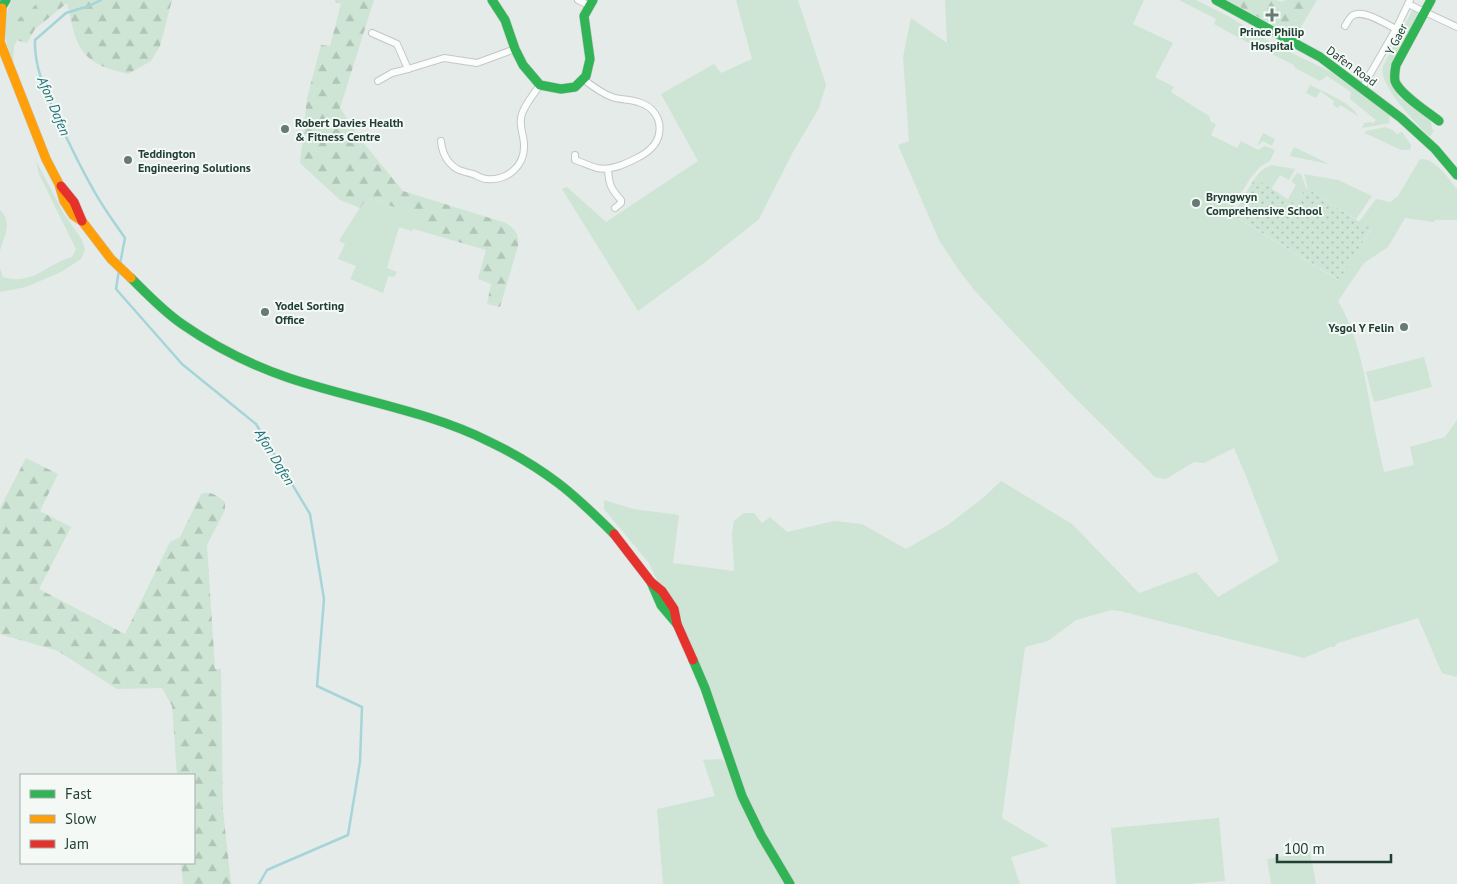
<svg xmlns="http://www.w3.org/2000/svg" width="1457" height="884" font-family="'PT Sans',sans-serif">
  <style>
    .green { fill: #cee4d4 }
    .forest { fill: url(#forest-firs) }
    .park { fill: url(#park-dots) }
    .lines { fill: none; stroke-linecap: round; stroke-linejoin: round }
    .stream { stroke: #a6d5d9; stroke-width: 2.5 }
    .street-casing { stroke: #c2c8c5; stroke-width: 8 }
    .fast-casing { stroke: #c1c8c5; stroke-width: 10 }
    .slow-casing { stroke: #c1c8c5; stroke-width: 10 }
    .jam-casing { stroke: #c1c8c5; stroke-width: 10 }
    .street { stroke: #fbfcfc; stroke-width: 6 }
    .fast { stroke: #30b455; stroke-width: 9 }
    .slow { stroke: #ff9f0a; stroke-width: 9 }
    .jam { stroke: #e5322d; stroke-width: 9 }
    .poi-dot { fill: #667b74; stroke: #f4f9f6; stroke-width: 2 }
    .labels { text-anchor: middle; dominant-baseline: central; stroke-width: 4; stroke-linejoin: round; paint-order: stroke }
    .poi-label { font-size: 12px; font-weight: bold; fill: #223f35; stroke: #f4f9f6; text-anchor: start }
    .street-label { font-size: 12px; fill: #223f35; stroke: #f4f9f6 }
    .water-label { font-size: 14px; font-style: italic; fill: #1c727b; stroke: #f4f9f6 }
  </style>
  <defs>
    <pattern id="forest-firs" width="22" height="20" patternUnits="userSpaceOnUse" patternTransform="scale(1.25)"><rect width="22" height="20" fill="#cee4d4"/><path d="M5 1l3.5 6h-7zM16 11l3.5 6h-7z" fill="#b1c5b7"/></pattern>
    <pattern id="park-dots" width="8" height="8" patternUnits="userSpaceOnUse" patternTransform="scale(1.25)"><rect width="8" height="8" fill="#cee4d4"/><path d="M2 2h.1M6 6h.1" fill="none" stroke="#b1c5b7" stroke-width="1.8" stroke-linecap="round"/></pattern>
  </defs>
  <rect width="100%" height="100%" fill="#e5ebe8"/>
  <g class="green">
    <path d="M 12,0 L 39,0 L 31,10 L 19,18 L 10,38 L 17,40 L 14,46 L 13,62 C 4,36 0,26 12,0 Z"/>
    <path d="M 736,0 L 798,0 L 826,85 L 819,108 L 793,152 L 759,219 L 704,263 L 638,311 L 562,189 L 567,187 L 606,222 L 698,161 L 661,94 L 714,64 L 721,73 L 752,59 Z"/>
    <path d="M 945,0 L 1144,0 L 1133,24 L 1173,43 L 1155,77 L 1174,87 L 1171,92 L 1209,116 L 1211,122 L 1216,124 L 1211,135 L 1237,148 L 1241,141 L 1258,150 L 1265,146 L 1275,150 L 1270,161 L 1261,166 L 1251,177 L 1229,213 L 1338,280 L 1371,230 L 1359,222 L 1376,199 L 1390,202 L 1398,196 L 1420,159 C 1435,158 1448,178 1457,189 L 1457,220 L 1435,220 L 1434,222 L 1405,218 L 1388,247 L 1364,263 L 1338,301 C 1360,338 1366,384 1374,426 C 1377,442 1381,457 1384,472 L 1414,465 L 1410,447 L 1445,437 L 1457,420 L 1457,677 L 1442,673 L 1418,618 L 1338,643 L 1334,647 L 1330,647 L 1304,658 L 1120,611 L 1111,610 L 1076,620 L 1048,641 L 1025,647 L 1002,818 L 1049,846 L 1011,857 L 1020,884 L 663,884 L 657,809 L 715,796 L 703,760 L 721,759 L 726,763 L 739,790 L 677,624 L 649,563 L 604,509 L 604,500 L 633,509 L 679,515 L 673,563 L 734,571 L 732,533 L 734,521 L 744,513 L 754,513 L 762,523 L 770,517 L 787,532 L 834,521 L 862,524 L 906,549 L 948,525 L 984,497 L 1001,481 L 1072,524 L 1139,593 L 1196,572 L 1218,597 L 1279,561 L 1246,476 L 1234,448 L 1204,463 L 1194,462 L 1166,479 L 1155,477 L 1070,393 L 975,291 L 958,269 L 939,240 L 898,145 L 909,141 L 903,57 L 911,18 L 947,43 Z"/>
    <path d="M 1179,0 L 1196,0 L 1228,16 L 1275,45 L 1331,72 L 1390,115 L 1389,121 L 1390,123 L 1362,128 L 1364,123 L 1370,122 L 1373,123 L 1376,120 L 1350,99 L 1351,92 L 1327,76 L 1320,81 L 1295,68 L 1294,65 L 1261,49 L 1263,45 L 1254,41 L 1252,45 L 1214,24 L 1216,19 Z"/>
    <path d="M 1413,9 L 1417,12 L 1417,17 L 1392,64 L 1393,86 L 1399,97 L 1431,121 L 1432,129 L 1434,130 L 1430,137 C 1416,123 1378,86 1383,66 Z"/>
    <path d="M 1310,85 C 1322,91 1352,103 1358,116 L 1340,105 L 1338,108 L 1333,105 L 1334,101 L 1320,91 L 1316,98 L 1306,93 Z"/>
    <path d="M 1385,127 L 1393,130 L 1397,134 L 1402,132 L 1411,145 L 1410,150 L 1401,150 L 1365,133 L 1366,131 Z"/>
    <path d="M 1263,133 L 1275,139 L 1272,146 L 1263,141 L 1257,146 Z"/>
    <path d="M 1294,147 L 1329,164 L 1290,156 Z"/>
    <path d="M 36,161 L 64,214 L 82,240 L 85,250 L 81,259 L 61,272 L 26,287 L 0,292 L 0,268 L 3,277 C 33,286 46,264 72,257 L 76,249 L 39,174 Z"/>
    <path d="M 1271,165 L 1295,169 L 1289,180 L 1280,175 L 1271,189 L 1255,178 L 1262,170 Z"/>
    <path d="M 1297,173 L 1301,174 L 1306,188 L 1295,204 L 1288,199 L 1296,185 L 1291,181 Z"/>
    <path d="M 1304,174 L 1338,180 L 1372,196 L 1356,219 L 1308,189 Z"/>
    <path d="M 366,198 L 428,218 L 424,232 L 413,229 L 412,231 L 399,227 L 387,268 L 397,272 L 394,277 L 388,276 L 383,293 L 350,279 L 356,266 L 338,259 L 345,244 L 339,241 Z"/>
    <path d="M 0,210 C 14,222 3,238 0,252 Z"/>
    <path d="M 1424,357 L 1432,387 L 1374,402 L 1366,372 Z"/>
    <path d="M 1219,818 L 1225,881 L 1188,884 L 1116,884 L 1111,828 Z"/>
    <path d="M 1310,852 L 1316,884 L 1271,884 L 1267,859 Z"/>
  </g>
  <g class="forest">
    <path d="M 39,0 L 172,0 L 160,46 L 151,61 L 128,74 C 118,71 106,69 98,64 C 74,52 73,25 67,3 L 35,29 L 27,43 L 9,38 L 19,18 L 31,10 Z"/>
    <path d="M 335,0 L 374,0 L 340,108 L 361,140 L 403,191 L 506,223 C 516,230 519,233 518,246 L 500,307 L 487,304 L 491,284 L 478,279 L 486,250 L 424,232 L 427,218 L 367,198 L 360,208 L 340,200 L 300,163 L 307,98 L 321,45 L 330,46 L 341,4 L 335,2 Z"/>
    <path d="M 1227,0 L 1276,0 L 1282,2 L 1286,0 L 1317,0 L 1295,37 Z"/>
    <path d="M 26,458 L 58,474 L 40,511 L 71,527 L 39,589 L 125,634 L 170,542 L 180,537 L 201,494 C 211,490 217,496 225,502 L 225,510 L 207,545 L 215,669 L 221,669 L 223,810 L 231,884 L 183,884 L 181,863 L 194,863 L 194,775 L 177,775 L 172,706 L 162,688 L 117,689 L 58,651 L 0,634 L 0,508 Z"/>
  </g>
  <path class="park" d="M 1255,178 L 1295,204 L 1306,188 L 1371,229 L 1339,280 L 1233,215 Z"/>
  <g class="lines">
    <g class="stream">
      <path d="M 101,0 L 89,6 L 66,13 L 35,40 C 34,66 45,90 55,113 C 67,139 79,165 93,189 C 102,206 114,222 125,238 L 120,264"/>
      <path d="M 119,270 L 116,289 L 182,364 L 256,424 L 310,514 L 324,599 L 317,686 L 362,707 L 360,762 L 348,835 L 267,870 L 259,884"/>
    </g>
    <defs>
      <g id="street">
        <path d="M 578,0 L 590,6"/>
        <path d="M 1408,4 L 1457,27"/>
        <path d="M 1345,26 C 1347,23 1349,18 1352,16 C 1362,8 1386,24 1396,29"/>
        <path d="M 372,33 L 397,44 L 408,69 L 444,58 L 477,63 L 515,49"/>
        <path d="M 378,81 L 392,73 L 408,69"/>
        <path d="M 1362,88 L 1396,29 L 1410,0"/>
        <path d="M 441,141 C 442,154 449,167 462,171 C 465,172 469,173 473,174 C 478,176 482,179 487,179 C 508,181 525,165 524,145 C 524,134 518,125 522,114 C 525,104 534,94 540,85"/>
        <path d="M 575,155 L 575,160 C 582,162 589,166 597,168 C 611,171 625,164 637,158 C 647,153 657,145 659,134 C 662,119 653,106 638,102 C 630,99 620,100 612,97 C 601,93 592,86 583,79"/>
        <path d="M 608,169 C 609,184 610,188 621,200 L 621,203 L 615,208"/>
      </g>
      <g id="fast">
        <path d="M 492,0 L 505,20 L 515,49 L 523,65 L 540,85 L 561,89 L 575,87 L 586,76 L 590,59 L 584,16 L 593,0"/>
        <path d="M 1216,0 L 1320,57 L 1401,118 L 1435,149 L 1457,175"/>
        <path d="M 1431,0 L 1396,65 C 1395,70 1394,75 1395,81 C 1399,94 1428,112 1439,121"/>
        <path d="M 0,10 L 6,0"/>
        <path d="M 131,278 C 147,294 163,311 182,324 C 215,347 251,365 289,378 C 355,400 429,411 490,442 C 513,453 538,468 558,483 C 578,498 596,516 614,534"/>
        <path d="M 651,582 L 661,605 L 677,624"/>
        <path d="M 693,660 L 705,688 L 742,796 L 761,835 L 790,884"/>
      </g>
      <path id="slow" d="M 2,8 L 0,42 L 46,159 L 59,184 L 64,201 L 73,215 L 82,221 L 111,259 L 131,278"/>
      <g id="jam">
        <path d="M 61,186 L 74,202 L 82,221"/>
        <path d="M 614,534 L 651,582 L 662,591 L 674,609 L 677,624 L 693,660"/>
      </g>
    </defs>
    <use href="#street" class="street-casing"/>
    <use href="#fast" class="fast-casing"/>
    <use href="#slow" class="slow-casing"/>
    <use href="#jam" class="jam-casing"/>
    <use href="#street" class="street"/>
    <use href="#fast" class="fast"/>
    <use href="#slow" class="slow"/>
    <use href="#jam" class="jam"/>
  </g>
  <g class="poi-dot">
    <path d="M1269.5 7.5h5v5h5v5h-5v5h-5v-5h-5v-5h5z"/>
    <circle cx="285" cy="129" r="5"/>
    <circle cx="128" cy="160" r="5"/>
    <circle cx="1196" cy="203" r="5"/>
    <circle cx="265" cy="312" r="5"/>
    <circle cx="1404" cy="327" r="5"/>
  </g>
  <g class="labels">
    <g class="poi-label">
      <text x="1272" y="31" text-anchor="middle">Prince Philip<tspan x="1272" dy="14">Hospital</tspan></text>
      <text x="295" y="122">Robert Davies Health<tspan x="295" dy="14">&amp; Fitness Centre</tspan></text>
      <text x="138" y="153">Teddington<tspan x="138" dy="14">Engineering Solutions</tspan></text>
      <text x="1206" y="196">Bryngwyn<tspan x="1206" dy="14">Comprehensive School</tspan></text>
      <text x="275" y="305">Yodel Sorting<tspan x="275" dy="14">Office</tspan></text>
      <text x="1394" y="327" text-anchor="end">Ysgol Y Felin</text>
    </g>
    <g class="street-label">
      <text transform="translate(1396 39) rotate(-62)">Y Gaer</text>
      <text transform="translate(1352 66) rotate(36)">Dafen Road</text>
    </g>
    <g class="water-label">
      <text transform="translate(54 106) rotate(67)">Afon Dafen</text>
      <text transform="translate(275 457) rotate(59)">Afon Dafen</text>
    </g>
  </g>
  <rect x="20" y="774" width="175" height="90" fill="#f4f9f6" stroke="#a0afa9"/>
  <rect x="30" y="790" width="25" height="8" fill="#30b455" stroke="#a0afa9"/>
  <text x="65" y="799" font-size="15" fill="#223f35">Fast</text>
  <rect x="30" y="815" width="25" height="8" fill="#ff9f0a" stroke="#a0afa9"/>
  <text x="65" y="824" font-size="15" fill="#223f35">Slow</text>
  <rect x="30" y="840" width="25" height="8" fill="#e5322d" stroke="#a0afa9"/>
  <text x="65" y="849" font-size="15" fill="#223f35">Jam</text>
  <path d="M1277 854v8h114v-8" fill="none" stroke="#223f35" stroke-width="2.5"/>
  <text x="1284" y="854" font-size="15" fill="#223f35" stroke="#f4f9f6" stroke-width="4" paint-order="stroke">100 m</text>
</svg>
